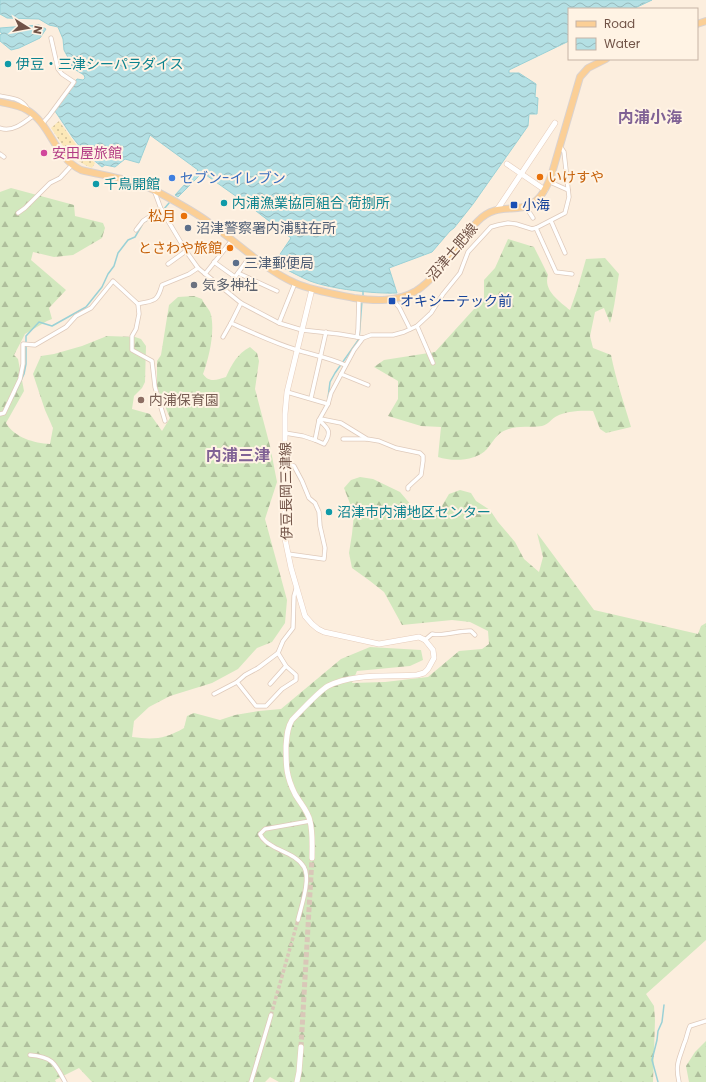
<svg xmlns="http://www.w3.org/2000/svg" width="706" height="1082" font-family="Poppins,'Noto Sans JP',sans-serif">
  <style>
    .forest { fill: url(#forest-firs) }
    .sand { fill: url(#sand-dots) }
    .water { fill: url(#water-waves); stroke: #9ad1d6 }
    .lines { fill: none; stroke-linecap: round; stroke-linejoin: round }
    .stream { stroke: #9ad1d6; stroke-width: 1.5 }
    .street-tunnel { stroke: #d9c7b8; stroke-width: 3.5; stroke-dasharray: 3.5 2; stroke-linecap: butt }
    .secondary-tunnel { stroke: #d9c7b8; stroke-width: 5; stroke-dasharray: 5 2.5; stroke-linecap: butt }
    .street-casing { stroke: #dfcabb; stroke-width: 5 }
    .secondary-casing { stroke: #e6ccbb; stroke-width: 6 }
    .primary-casing { stroke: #dad2cf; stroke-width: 8 }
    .street { stroke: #fff; stroke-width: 3.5 }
    .secondary { stroke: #fff; stroke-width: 5 }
    .primary { stroke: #fbcf96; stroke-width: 6 }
    .culture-dot { fill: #0f9aa8; stroke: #fff3e4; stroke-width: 1.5 }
    .hotel-dot { fill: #d1479c; stroke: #fff3e4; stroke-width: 1.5 }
    .food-dot { fill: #e8710a; stroke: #fff3e4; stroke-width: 1.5 }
    .shop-dot { fill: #3f7fe0; stroke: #fff3e4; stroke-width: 1.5 }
    .transit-dot { fill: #1a4fb4; stroke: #fff3e4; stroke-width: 1.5 }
    .service-dot { fill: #5c6f8a; stroke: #fff3e4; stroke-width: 1.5 }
    .worship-dot { fill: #6b7280; stroke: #fff3e4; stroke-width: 1.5 }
    .education-dot { fill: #8d6e63; stroke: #fff3e4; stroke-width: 1.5 }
    .labels { text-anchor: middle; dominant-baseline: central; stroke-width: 4; stroke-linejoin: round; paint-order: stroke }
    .culture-label { font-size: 14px; fill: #0d838f; stroke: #fff3e4; text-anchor: start }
    .hotel-label { font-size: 14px; fill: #b23c85; stroke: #fff3e4; text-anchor: start }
    .food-label { font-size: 14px; fill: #c56008; stroke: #fff3e4; text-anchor: end }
    .shop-label { font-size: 14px; fill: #366cbe; stroke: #fff3e4; text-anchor: start }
    .transit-label { font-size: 14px; fill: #164399; stroke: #fff3e4; text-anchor: start }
    .service-label { font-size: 14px; fill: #4e5e75; stroke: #fff3e4; text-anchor: start }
    .street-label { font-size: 14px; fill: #715347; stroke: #fff3e4 }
    .worship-label { font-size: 14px; fill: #5b616d; stroke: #fff3e4; text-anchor: start }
    .education-label { font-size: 14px; fill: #785e54; stroke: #fff3e4; text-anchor: start }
    .quarter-label { font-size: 16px; font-weight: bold; fill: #806295; stroke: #fff3e4 }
  </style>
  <defs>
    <pattern id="forest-firs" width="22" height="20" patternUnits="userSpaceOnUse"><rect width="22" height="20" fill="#d2e8be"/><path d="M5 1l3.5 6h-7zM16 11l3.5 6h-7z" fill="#afbf9c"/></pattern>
    <pattern id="sand-dots" width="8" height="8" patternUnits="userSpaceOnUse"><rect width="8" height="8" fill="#fce8b8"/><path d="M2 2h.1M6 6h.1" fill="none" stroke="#d0bf97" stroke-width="1.8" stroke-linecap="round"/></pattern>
    <pattern id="water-waves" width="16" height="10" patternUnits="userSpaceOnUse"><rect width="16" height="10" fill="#b4e0e4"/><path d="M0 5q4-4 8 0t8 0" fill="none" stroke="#97b8bb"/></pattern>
  </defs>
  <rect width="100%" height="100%" fill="#fceede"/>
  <g class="forest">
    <path d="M 11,188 L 74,205 L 75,216 L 103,223 L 105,228 L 102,238 L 73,255 L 54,257 L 33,252 L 31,260 L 66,290 L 49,308 L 52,319 L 47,321 L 25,334 L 14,355 L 18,359 L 24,391 L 6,423 C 15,438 34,443 50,444 L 53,428 L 45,410 L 33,374 L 41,356 L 54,354 L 82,346 L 107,336 L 135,337 L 141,339 L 146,346 L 145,382 L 142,388 L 134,396 L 132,409 L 150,414 L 162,431 L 170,418 L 157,387 L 157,361 L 161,355 L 169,305 L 178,297 L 194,296 L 202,299 C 204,305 210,309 211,315 C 215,332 209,358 203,374 C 209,383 217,380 226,377 C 232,364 237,354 250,347 L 257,353 L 259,361 L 255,389 L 270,446 L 277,482 L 265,519 L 287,600 L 285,623 L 272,642 L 257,648 L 238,669 L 212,683 L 170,696 L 149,707 L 134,721 L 132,737 C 154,740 165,739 184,728 L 187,716 L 194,713 L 220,720 L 235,715 L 259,711 L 281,709 L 341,659 L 370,647 L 421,650 L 423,660 L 410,666 L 357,671 L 352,683 L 385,682 L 428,677 L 459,651 L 482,649 L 489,644 L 488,631 L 470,622 L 452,620 L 402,625 L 384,592 L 370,581 L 352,568 L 349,553 L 352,534 L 354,514 L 344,488 L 351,480 L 360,477 L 373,479 L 400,492 L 412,506 L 425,513 L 436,516 L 449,494 L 460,490 L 471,493 L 476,501 L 490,510 L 498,522 L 515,542 L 524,559 L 539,572 L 543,557 L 537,533 L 594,610 L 698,634 L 701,626 L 706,623 L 706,940 L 646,994 L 654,1006 L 655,1020 L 653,1082 L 279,1082 L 270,1077 L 265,1082 L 92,1082 L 79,1068 L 55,1080 L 56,1082 L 0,1082 L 0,192 Z"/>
    <path d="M 508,239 L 534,247 L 548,275 C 543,290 559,301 570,310 L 578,287 L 586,259 L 605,258 L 619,274 C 616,290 615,307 610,323 L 604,308 L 595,312 L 590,336 L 593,348 L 611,355 C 616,380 624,403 631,427 L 606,433 L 600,429 L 593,411 C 583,410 565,411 557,416 C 552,418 548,425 542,426 C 531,428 517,425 506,430 C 498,432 492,443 487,449 C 476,461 453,462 438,457 L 441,427 L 421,426 L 388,416 L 398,399 L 398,381 L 374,367 L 384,360 L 435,352 L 484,298 L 484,280 L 495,268 Z"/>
    <path d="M 706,1041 L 706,1082 L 689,1082 L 686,1066 L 695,1052 Z"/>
  </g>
  <path class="sand" d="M 59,121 L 80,150 L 95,163 L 92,168 C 70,159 64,147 51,128 Z"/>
  <g class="water">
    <path d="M 0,0 L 652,0 L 633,9 L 569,9 L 569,41 L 509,70 L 509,73 L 519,73 L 536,84 L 535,97 L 538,98 L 537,114 L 529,114 L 528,126 L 473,204 L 454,228 L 450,231 L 432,252 L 389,268 L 397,293 C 374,294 331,289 310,281 C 298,276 286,269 274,263 L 291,238 L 247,204 L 206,175 L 201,174 L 178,197 L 175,195 L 198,170 L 150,135 L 139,163 L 125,159 L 115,167 L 105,165 L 102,167 L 85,153 L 73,138 L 55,111 L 77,79 L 83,80 L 85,78 L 84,75 L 71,67 L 72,65 L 64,50 L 63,39 L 58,27 L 49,25 L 39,19 L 7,18 L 0,14 Z"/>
    <path d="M 39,25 L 46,29 L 40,38 L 19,48 L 11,50 L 0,41 L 0,35 L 2,33 L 0,32 L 0,28 Z"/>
  </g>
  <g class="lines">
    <g class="stream">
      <path d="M 164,209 L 169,203"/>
      <path d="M 144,222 L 160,213"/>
      <path d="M 363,297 L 363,291"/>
      <path d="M 13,398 L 24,374 L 26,364 L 26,336 L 39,322 L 52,326 L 86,307 L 102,287 L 108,274 L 114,266 L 118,253 L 128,240 L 135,237 L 142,225"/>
      <path d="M 328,398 L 330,382 L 335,373 L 359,339 L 362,301"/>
      <path d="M 658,1082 L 652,1060 L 657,1040 L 658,1031 L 662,1022 L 664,1005"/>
    </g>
    <path class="street-tunnel" d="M 271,1015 L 298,920"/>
    <path class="secondary-tunnel" d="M 301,1047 L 312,858"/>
    <defs>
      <g id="street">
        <path d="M 0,96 C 10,98 21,98 27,108"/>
        <path d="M 42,124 L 49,116 L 74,82 L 62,74 L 58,69 L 51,38"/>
        <path d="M 0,128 C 12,133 25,122 34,115"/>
        <path d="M 0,154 L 4,157"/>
        <path d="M 550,182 L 568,190"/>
        <path d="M 154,190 L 161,209 L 186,251 L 198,268 L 241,303 L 279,323 L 302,330 L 339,334 L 363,338 L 371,335 L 393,335 L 404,332 L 417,326 L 431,313 L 443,294 L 460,273 L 468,252 L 491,227 L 498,225 L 508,223 L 516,224 L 532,229 L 536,228 L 565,213 L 569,197 L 564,152 L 560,146"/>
        <path d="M 526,207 L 533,218"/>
        <path d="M 18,213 L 25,208 L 50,183 L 60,178 L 72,165"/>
        <path d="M 551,221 L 565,253"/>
        <path d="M 536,228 L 556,272 L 572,274"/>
        <path d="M 136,230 L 143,221 L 161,209"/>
        <path d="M 214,262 L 235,277 L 251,255"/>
        <path d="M 168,264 L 186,251"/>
        <path d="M 238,273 L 277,291"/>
        <path d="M 205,274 L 232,240"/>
        <path d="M 392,299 L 399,307 L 410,329"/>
        <path d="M 241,303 L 231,323 C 253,333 274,343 297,350 C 314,355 330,358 345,365"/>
        <path d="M 279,323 L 295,283"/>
        <path d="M 417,326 L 433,363"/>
        <path d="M 223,337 L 231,323"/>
        <path d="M 357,337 L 358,329 L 359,298"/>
        <path d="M 341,374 L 368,385"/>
        <path d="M 287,392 L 328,404"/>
        <path d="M 311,398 L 326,332"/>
        <path d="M 0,414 L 4,413 L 20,379 L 23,364 L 23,344 L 35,345 L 66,327 L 76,316 L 91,308 L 113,281 L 138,304"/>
        <path d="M 321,419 L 341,423 L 367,439 L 379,441 L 396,448 L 420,453 L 423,456 L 423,461 L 421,475 L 408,487 L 408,489"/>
        <path d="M 165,421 L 155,387 L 152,361 L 132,350 L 132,336 L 136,329 L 139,314 L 138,304 C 154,300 157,303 162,285 L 189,274 L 198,268"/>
        <path d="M 285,433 L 303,436 L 315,440 L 319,420 L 328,404 L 331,393 L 354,350 L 363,338"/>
        <path d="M 343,439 L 366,439"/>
        <path d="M 315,440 L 324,444 C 332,432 329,429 319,420"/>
        <path d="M 285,464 L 294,466 L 302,481 L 309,498 L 315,503 L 319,512 L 320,526 L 325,548 L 324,559 L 288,554"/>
        <path d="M 425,640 L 432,634 C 445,637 458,630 471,631 L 475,635"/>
        <path d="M 237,682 L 256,706 L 266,706 L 282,689 L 296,680 L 296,675 L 286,666 L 278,653"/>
        <path d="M 270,684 L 286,666"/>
        <path d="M 214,694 L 237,682 L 245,675 L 258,668 L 278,653 L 283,641 L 293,628 L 294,596 L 296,589"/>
        <path d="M 298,920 C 301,907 311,879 304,867 C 298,857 286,853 276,848 C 269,844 263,841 260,834 L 265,829 L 310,821"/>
        <path d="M 30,1055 C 53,1057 55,1063 65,1082"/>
        <path d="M 251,1082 L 271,1015"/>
        <path d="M 679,1082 C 675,1064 679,1060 684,1044 C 687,1038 687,1032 690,1026 L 706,1021"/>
      </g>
      <g id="secondary">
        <path d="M 507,164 L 545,190"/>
        <path d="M 497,210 L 555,123"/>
        <path d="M 312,858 C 312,846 313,833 310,821 C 308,811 300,803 295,794 C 286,776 286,766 286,746 C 287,736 287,728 292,720 C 301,711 319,691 328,686 C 353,673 389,677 417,675 L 424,673 L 428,669 L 434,658 L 433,650 L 425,640 L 419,637 L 379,644 L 324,632 L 318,629 L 312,624 L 305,616 L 291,568 L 285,539 L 285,414 L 287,392 L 312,289"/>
        <path d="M 297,1082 L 299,1072 L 301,1047"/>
      </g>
      <g id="primary">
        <path d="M 697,24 L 706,21"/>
        <path d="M 0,102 C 9,104 19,105 27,110 C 51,124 54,157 81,170 C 105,176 132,179 154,190 C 173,200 194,211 211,224 C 239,244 264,269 295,283 C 314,291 334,294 354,298 C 375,301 397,302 416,291 C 440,276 457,242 478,221 C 505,193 533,230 552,173 L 580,77 L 588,68 L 606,59"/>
      </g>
    </defs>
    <use href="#street" class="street-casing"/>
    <use href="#secondary" class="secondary-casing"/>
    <use href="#primary" class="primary-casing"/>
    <use href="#street" class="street"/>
    <use href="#secondary" class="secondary"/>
    <use href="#primary" class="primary"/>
  </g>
  <g class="culture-dot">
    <circle cx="8" cy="64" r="4"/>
    <circle cx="96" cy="184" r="4"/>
    <circle cx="224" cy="203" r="4"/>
    <circle cx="329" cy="512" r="4"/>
  </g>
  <circle class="hotel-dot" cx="44" cy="153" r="4"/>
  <g class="food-dot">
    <circle cx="540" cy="177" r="4"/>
    <circle cx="184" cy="216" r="4"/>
    <circle cx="230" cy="248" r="4"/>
  </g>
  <circle class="shop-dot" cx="172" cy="178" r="4"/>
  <g class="transit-dot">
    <rect x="510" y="201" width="8" height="8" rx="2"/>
    <rect x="388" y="297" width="8" height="8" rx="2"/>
  </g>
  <g class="service-dot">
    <circle cx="188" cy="228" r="4"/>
    <circle cx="236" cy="263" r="4"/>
  </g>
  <circle class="worship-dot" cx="194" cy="285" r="4"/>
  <circle class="education-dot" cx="141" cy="400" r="4"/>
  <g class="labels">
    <g class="culture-label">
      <text x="16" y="64">伊豆・三津シーパラダイス</text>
      <text x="104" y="184">千鳥開館</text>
      <text x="232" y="203">内浦漁業協同組合 荷捌所</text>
      <text x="337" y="512">沼津市内浦地区センター</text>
    </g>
    <g class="hotel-label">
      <text x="52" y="153">安田屋旅館</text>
    </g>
    <g class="food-label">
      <text x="548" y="177" text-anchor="start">いけすや</text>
      <text x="176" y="216">松月</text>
      <text x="222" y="248">とさわや旅館</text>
    </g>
    <g class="shop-label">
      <text x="180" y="178">セブン-イレブン</text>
    </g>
    <g class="transit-label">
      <text x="522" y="205">小海</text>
      <text x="400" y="301">オキシーテック前</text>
    </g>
    <g class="service-label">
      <text x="196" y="228">沼津警察署内浦駐在所</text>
      <text x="244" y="263">三津郵便局</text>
    </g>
    <g class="street-label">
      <text transform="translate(452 252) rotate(-50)">沼津土肥線</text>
      <text transform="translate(286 491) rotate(-91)">伊豆長岡三津線</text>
    </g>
    <g class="worship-label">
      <text x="202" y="285">気多神社</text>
    </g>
    <g class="education-label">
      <text x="149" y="400">内浦保育園</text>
    </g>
    <g class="quarter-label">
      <text x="650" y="117">内浦小海</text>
      <text x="238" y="455">内浦三津</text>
    </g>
  </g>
  <rect x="568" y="8" width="130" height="52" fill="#fff3e4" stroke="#c6b3a5"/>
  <rect x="576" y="21" width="20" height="6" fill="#fbcf96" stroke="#c6b3a5"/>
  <text x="604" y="28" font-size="12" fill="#715347">Road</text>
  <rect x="576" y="38" width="20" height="12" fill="url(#water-waves)" stroke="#c6b3a5"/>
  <text x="604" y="48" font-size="12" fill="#715347">Water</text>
  <g transform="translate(28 28) rotate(101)" stroke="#fff3e4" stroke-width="3" paint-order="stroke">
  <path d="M0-3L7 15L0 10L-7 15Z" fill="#715347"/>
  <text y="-6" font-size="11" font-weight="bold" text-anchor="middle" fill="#715347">N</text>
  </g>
</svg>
